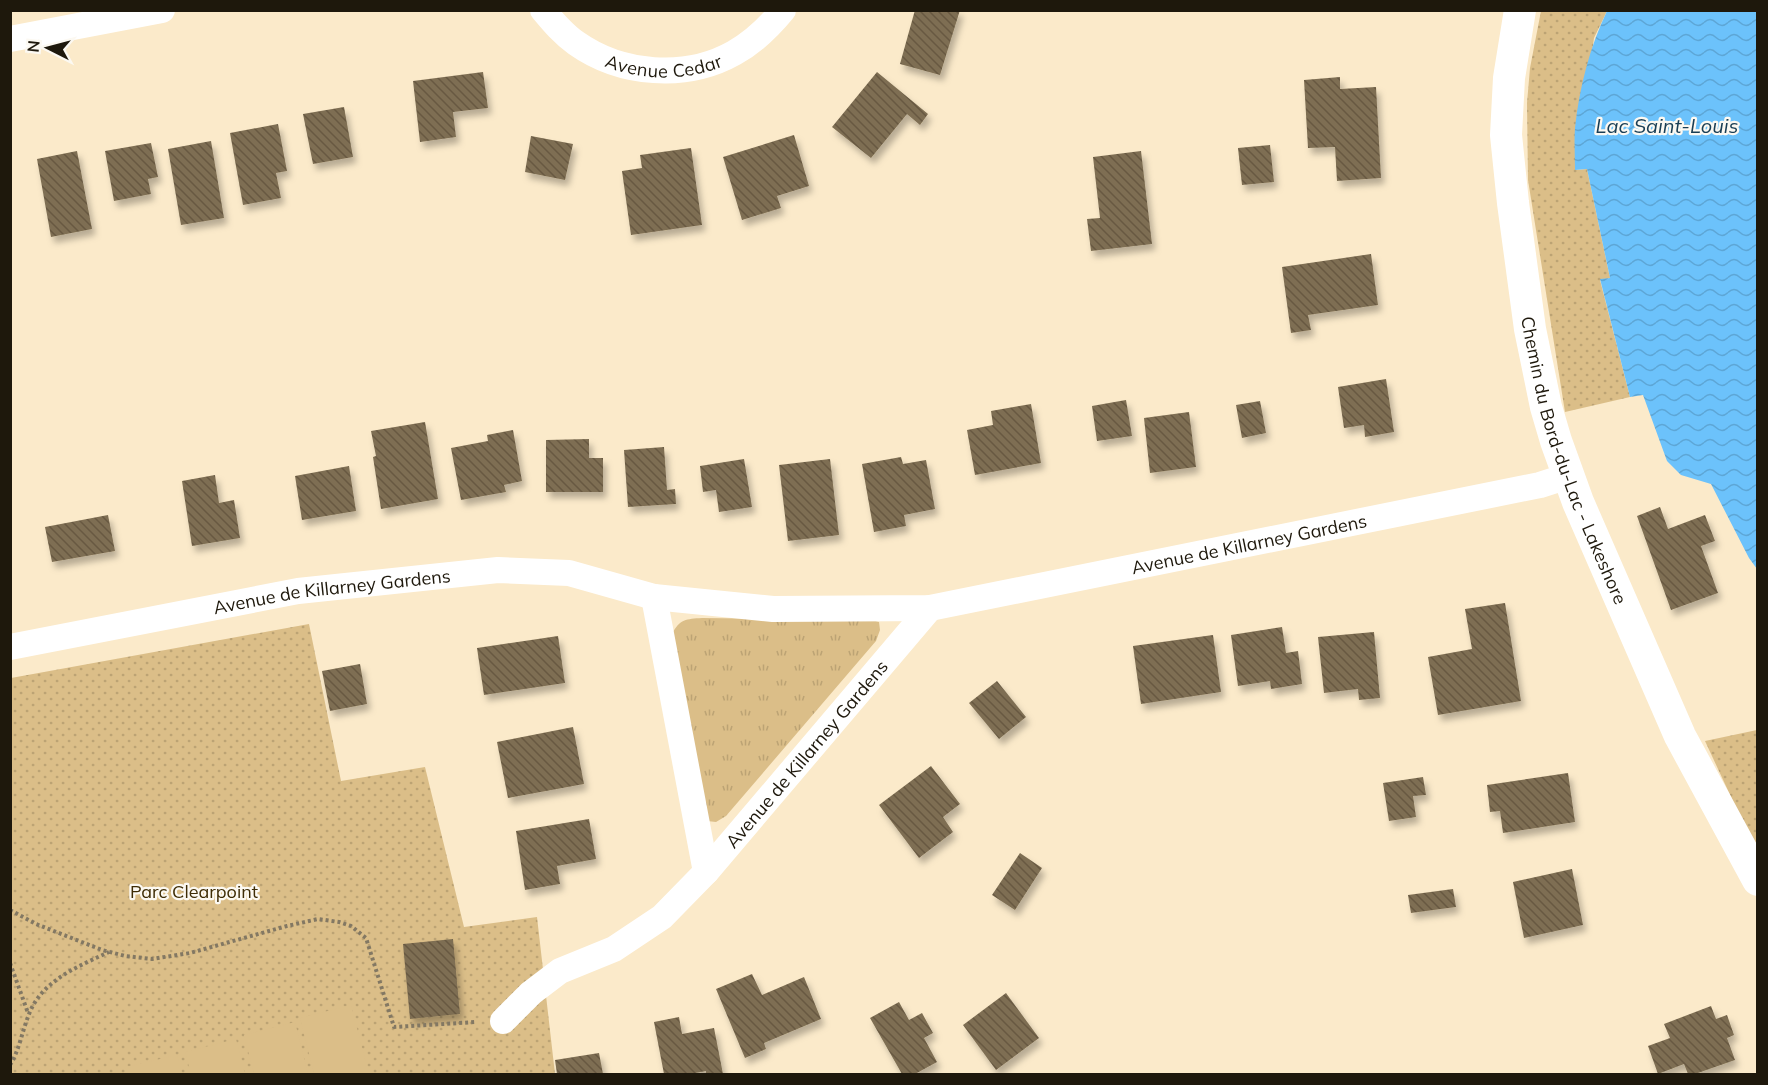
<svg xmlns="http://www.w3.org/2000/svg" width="1768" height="1085" font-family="Mulish,sans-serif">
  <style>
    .grass { fill: url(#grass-tufts) }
    .park { fill: url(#park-dots) }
    .pitch { fill: #dbbe88 }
    .water { fill: url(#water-waves) }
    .building { fill: url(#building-back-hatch); filter: url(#shadow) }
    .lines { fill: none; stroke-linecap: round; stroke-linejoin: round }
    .path { stroke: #837863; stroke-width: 4; stroke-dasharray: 3 3; stroke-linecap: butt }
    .minor { stroke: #fff; stroke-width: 26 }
    .tertiary { stroke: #fff; stroke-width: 32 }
    .labels { text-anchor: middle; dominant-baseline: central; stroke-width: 4.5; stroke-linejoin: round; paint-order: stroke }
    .street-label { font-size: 18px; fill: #1e180c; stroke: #fcf9f2 }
    .park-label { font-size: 18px; fill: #3e2c05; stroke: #fcf9f2 }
    .water-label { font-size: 20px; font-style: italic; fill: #193e55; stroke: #fcf9f2 }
  </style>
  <defs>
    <pattern id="grass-tufts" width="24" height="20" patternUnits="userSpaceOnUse" patternTransform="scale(1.5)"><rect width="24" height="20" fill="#dbbe88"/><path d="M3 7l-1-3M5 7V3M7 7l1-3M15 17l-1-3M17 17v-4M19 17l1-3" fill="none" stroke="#bca374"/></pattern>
    <pattern id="park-dots" width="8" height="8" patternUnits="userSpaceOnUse" patternTransform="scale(1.5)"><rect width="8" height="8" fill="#dbbe88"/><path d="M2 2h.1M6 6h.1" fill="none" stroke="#bca374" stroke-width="1.8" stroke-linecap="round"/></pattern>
    <pattern id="water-waves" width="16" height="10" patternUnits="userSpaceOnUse" patternTransform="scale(1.5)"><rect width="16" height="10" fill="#6cc2fb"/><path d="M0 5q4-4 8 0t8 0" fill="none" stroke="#5da6d6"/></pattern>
    <pattern id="building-back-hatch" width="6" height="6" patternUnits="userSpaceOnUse" patternTransform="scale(1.5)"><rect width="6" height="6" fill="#7e6e52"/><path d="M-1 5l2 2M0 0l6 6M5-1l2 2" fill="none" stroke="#675942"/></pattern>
    <filter id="shadow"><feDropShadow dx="3.5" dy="6" stdDeviation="3" flood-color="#0004"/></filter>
  </defs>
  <rect width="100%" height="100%" fill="#fbeaca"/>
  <path class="grass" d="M 702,618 L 872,620 L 879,622 L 880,630 L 876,641 L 726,816 L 716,822 L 707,821 L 672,634 C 680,619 686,619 702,618 Z"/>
  <g class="park">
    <path d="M 1541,11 L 1607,11 L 1594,38 L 1576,170 L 1587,169 L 1610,278 L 1600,280 L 1630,397 L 1565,412 L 1528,180 L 1527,103 L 1530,68 Z"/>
    <path d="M 309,624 L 341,781 L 425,767 L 464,927 L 537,917 L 555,1074 L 11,1074 L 11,678 Z"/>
    <path d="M 1757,730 L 1757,853 L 1705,741 Z"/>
  </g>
  <g class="pitch">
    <path d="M 351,1005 L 369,1074 L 314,1074 L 300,1018 Z"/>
    <path d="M 295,1022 L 308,1074 L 254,1074 L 244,1035 Z"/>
    <path d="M 236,1039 L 245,1074 L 191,1074 L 185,1052 Z"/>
    <path d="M 177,1055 L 182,1074 L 128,1074 L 126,1067 Z"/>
  </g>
  <path class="water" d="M 1607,11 L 1757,11 L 1757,569 L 1749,558 L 1711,484 L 1681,475 L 1667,461 L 1643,395 L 1630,397 L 1600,279 L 1610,278 L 1587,169 L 1575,170 C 1575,156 1574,142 1575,128 C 1579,89 1590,46 1607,11 Z"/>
  <g class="building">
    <path d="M 915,10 L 960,10 L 940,75 L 900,64 Z"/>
    <path d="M 483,72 L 488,108 L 453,112 L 456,137 L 420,142 L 413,81 Z"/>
    <path d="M 877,72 L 928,114 L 920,125 L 907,114 L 871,158 L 832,127 Z"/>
    <path d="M 1340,77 L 1340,89 L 1376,87 L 1381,178 L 1337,181 L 1335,147 L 1308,148 L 1304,80 Z"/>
    <path d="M 344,107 L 353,157 L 313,164 L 303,114 Z"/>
    <path d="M 278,124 L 287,171 L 276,173 L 281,198 L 243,205 L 230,133 Z"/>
    <path d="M 794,135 L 809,186 L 777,196 L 781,208 L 742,220 L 723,157 Z"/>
    <path d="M 531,136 L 573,144 L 565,180 L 525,172 Z"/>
    <path d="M 211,141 L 224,218 L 181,225 L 168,149 Z"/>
    <path d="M 151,143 L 158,177 L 148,179 L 151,194 L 114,201 L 105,151 Z"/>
    <path d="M 1270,145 L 1274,182 L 1242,185 L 1238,148 Z"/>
    <path d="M 691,148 L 702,225 L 631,235 L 622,171 L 642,168 L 640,155 Z"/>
    <path d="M 77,151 L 92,229 L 51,237 L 37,159 Z"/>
    <path d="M 1141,151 L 1152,244 L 1091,251 L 1087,219 L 1100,218 L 1093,157 Z"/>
    <path d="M 1371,254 L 1378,305 L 1308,315 L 1311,330 L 1291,333 L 1282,267 Z"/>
    <path d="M 1386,379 L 1394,432 L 1365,437 L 1364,425 L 1344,428 L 1338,387 Z"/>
    <path d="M 1126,400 L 1132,436 L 1097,441 L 1092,406 Z"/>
    <path d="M 1260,401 L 1266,433 L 1242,438 L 1236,405 Z"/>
    <path d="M 1031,404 L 1041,463 L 975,475 L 967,430 L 993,425 L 991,411 Z"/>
    <path d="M 1189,412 L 1196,467 L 1150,473 L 1144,418 Z"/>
    <path d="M 425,422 L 438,499 L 381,509 L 373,457 L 376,456 L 371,431 Z"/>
    <path d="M 513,430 L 522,481 L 504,485 L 506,492 L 461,500 L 451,448 L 488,441 L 487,435 Z"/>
    <path d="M 589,439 L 589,458 L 603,458 L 603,492 L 546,492 L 546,440 Z"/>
    <path d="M 664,447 L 667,490 L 675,489 L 676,504 L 628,507 L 624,450 Z"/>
    <path d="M 901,457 L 903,464 L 926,460 L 935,509 L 904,515 L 906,526 L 874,532 L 862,464 Z"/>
    <path d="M 744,459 L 752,507 L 719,512 L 716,490 L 703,492 L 700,466 Z"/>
    <path d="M 830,459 L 839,535 L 788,541 L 779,465 Z"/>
    <path d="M 349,466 L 356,511 L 302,520 L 295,476 Z"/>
    <path d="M 215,475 L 219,503 L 234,500 L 240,538 L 192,546 L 182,481 Z"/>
    <path d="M 1660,507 L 1668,529 L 1705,515 L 1715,541 L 1701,546 L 1718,593 L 1671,610 L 1637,516 Z"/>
    <path d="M 108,515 L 115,551 L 52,562 L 45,527 Z"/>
    <path d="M 1505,603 L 1521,701 L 1438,715 L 1428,657 L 1472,649 L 1465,609 Z"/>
    <path d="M 1282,627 L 1286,653 L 1298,651 L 1302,684 L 1271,689 L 1270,681 L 1238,686 L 1231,635 Z"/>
    <path d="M 1374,632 L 1380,698 L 1359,700 L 1358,689 L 1324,693 L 1318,637 Z"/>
    <path d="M 1213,635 L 1221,692 L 1141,704 L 1133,646 Z"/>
    <path d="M 558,636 L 565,683 L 484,695 L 477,648 Z"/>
    <path d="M 360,664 L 367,704 L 330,711 L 322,671 Z"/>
    <path d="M 997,681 L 1026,717 L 999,739 L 969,703 Z"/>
    <path d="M 573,727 L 584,784 L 508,798 L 497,742 Z"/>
    <path d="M 931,766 L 960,804 L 943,817 L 953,832 L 919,858 L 879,805 Z"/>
    <path d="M 1568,773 L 1575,822 L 1503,833 L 1500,811 L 1490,812 L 1487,785 Z"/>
    <path d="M 1423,777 L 1426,795 L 1413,796 L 1416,817 L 1389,821 L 1383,783 Z"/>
    <path d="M 589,819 L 596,859 L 557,866 L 560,884 L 525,890 L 516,831 Z"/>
    <path d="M 1020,853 L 1042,868 L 1015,910 L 992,895 Z"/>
    <path d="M 1572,869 L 1583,925 L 1524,938 L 1513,882 Z"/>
    <path d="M 1453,889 L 1456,907 L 1411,913 L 1408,895 Z"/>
    <path d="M 453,939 L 460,1014 L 410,1019 L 403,944 Z"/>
    <path d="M 752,974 L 762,995 L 804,977 L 821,1019 L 764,1043 L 766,1049 L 745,1058 L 716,989 Z"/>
    <path d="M 1006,993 L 1039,1038 L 996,1070 L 963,1025 Z"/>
    <path d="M 899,1002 L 909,1020 L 922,1013 L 933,1033 L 924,1038 L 937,1062 L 915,1074 L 902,1074 L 870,1018 Z"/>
    <path d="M 1711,1006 L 1716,1019 L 1727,1015 L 1734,1035 L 1727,1038 L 1735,1060 L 1695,1074 L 1688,1074 L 1684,1064 L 1658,1074 L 1648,1046 L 1670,1038 L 1664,1024 Z"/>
    <path d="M 679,1017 L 682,1034 L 714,1028 L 723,1074 L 706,1074 L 706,1071 L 690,1074 L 664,1074 L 654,1022 Z"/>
    <path d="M 599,1053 L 603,1074 L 557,1074 L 555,1060 Z"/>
  </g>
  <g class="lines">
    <g class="path">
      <path d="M 10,910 L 36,924 L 102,950 L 125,956 L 152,959 L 190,953 L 287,926 L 318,919 L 339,922 L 351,926 L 366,938 L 394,1027 L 476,1022"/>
      <path d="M 10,963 L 28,1013"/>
      <path d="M 10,1065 C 19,1051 22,1032 28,1017 C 40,981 77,967 109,952"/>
    </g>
    <g class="minor">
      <path id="s1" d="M 543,10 C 553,22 563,34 576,43 C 621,75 686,80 734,53 C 754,42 769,27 783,10"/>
      <path d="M 10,39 L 162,10"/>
      <path d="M 654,597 L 706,872"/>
      <path id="s2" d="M 10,647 L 298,591 L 498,570 L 569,573 L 654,597 L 773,609 L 930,608 L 1540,485 L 1568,476"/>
      <path id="s3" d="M 503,1021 L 531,993 L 560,971 L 614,949 L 662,917 L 706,872 L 930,608"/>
    </g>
    <path class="tertiary" id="s4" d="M 1520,10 L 1509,78 L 1506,135 L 1513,203 L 1530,329 L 1546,407 L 1556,441 L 1578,502 L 1680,736 L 1758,880"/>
  </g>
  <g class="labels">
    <g class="street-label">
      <text stroke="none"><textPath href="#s1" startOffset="140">Avenue Cedar</textPath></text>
      <text stroke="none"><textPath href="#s4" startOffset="460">Chemin du Bord-du-Lac - Lakeshore</textPath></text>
      <text stroke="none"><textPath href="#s2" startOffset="1256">Avenue de Killarney Gardens</textPath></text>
      <text stroke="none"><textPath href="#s2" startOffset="327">Avenue de Killarney Gardens</textPath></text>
      <text stroke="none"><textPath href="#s3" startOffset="410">Avenue de Killarney Gardens</textPath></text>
    </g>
    <g class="park-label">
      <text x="194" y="891">Parc Clearpoint</text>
    </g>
    <g class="water-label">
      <text x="1667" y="125">Lac Saint-Louis</text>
    </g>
  </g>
  <rect width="1768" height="1085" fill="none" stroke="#1e180c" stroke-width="24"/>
  <g transform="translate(48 48) rotate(276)" stroke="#fcf9f2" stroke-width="4.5" paint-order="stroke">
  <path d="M0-4.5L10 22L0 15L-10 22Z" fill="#1e180c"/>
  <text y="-9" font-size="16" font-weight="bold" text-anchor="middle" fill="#1e180c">N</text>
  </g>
</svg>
